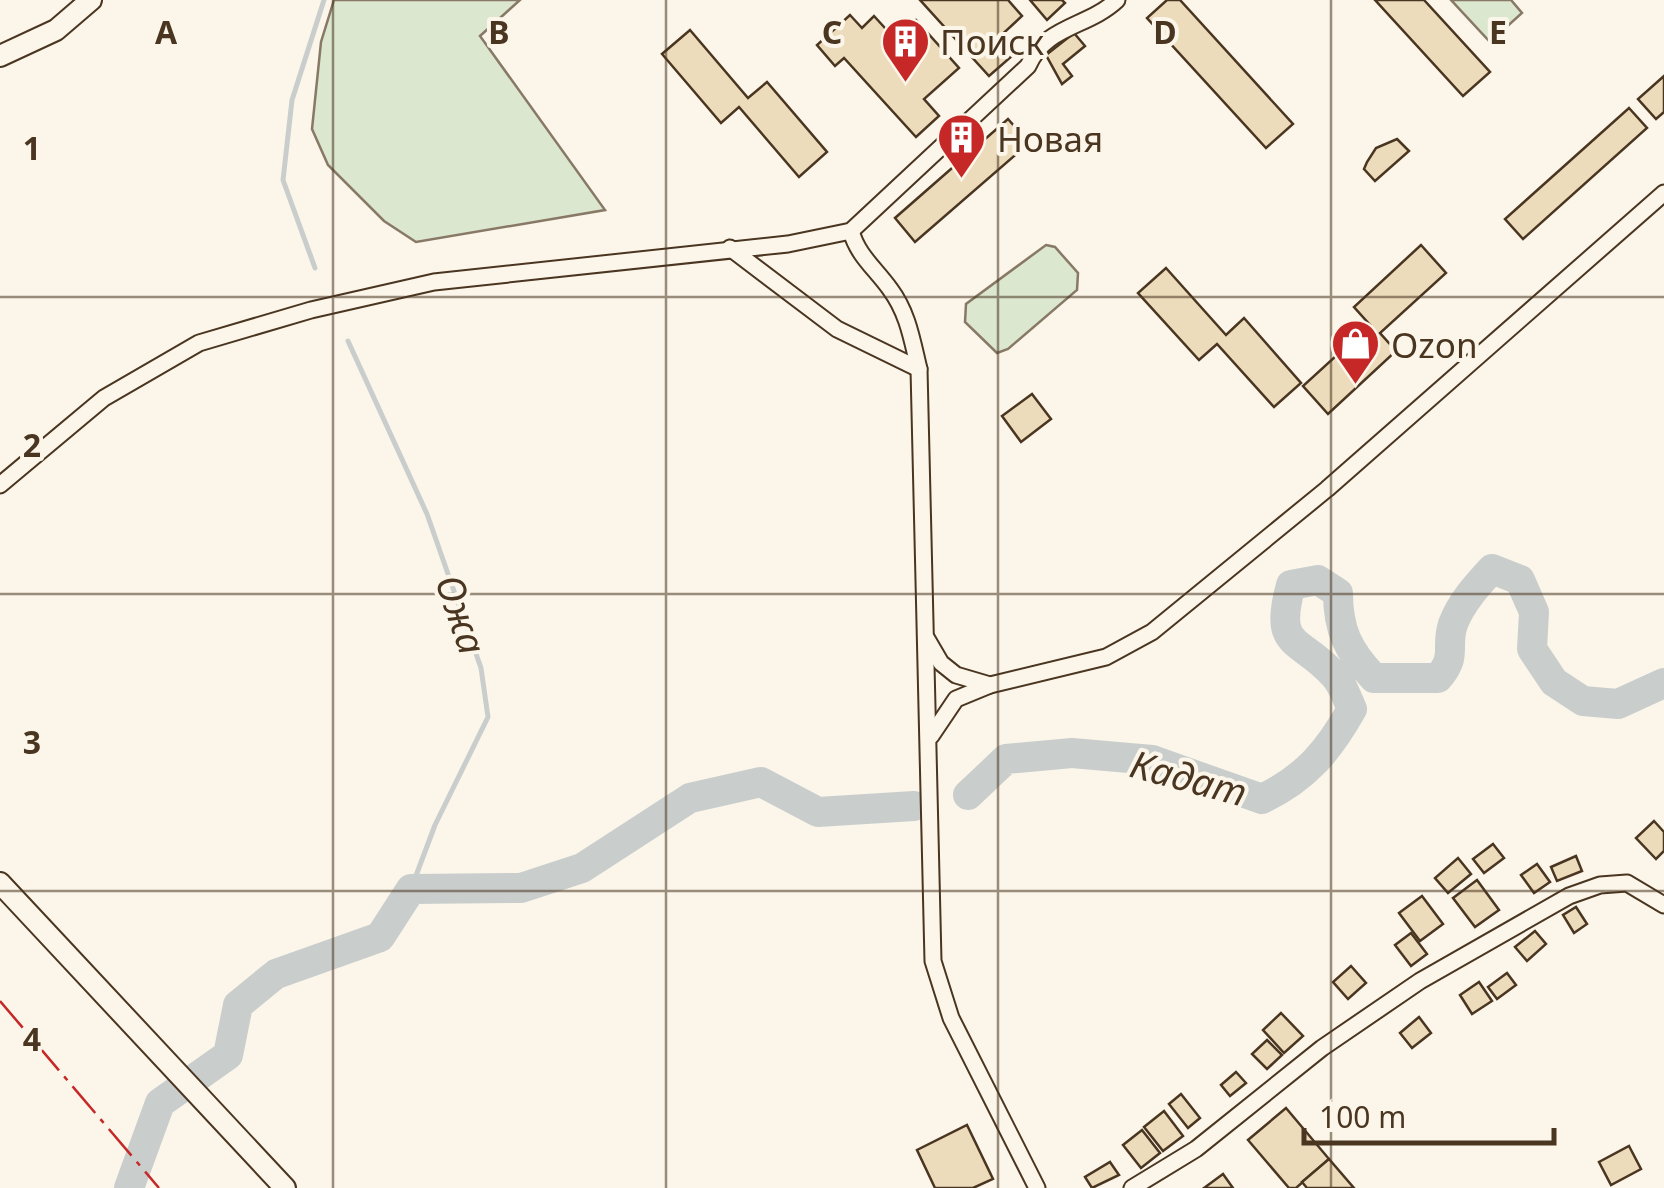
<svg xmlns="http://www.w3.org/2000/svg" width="1664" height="1188" font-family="'Noto Sans',sans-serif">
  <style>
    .green { fill: #dce7d0; stroke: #887966; stroke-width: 2.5 }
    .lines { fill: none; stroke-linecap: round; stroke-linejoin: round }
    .stream { stroke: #c9cecd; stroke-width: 5 }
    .river { stroke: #c9cecd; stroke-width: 30 }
    .building { fill: #ecdcbc; stroke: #4a3520; stroke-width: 2.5 }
    .street-casing { stroke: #4a3520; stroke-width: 19 }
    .secondary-casing { stroke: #4a3520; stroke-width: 24 }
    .street { stroke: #fbf6e9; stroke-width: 15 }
    .secondary { stroke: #fbf6e9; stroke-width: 20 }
    .power { stroke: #c62828; stroke-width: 2.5; stroke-dasharray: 35 8 5 8; stroke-linecap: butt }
    .grid { fill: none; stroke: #4a3520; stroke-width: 2.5; stroke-opacity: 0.55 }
    .labels { text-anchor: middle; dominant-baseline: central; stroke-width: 8; stroke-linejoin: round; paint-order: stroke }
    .poi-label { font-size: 35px; fill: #4a3520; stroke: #fbf6e9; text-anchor: start }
    .water-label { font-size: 38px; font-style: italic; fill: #4a3520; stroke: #fbf6e9 }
    .grid-label { font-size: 32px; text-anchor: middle; font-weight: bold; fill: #4a3520; stroke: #fbf6e9; stroke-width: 8; stroke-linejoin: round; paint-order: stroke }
  </style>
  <rect width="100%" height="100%" fill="#fbf6e9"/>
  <g class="green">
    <path d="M 334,0 L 520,0 L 480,36 L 605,210 L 416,242 L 384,221 L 328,165 L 312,129 L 321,42 Z"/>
    <path d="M 1451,0 L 1511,0 L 1522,13 L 1490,42 Z"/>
    <path d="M 1046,245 L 1055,247 L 1078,273 L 1077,290 L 1008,349 L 997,353 L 965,322 L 966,304 Z"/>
  </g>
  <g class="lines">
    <g class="stream">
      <path d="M 315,268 L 283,180 L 292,100 L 324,0"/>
      <path d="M 348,341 L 427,514 L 481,668 L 488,717 L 435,825 L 411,889"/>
    </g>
    <g class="river">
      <path d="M 968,795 L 1006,759 L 1072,753 L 1152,760 L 1262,799 C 1306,778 1329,750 1352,709 C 1347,698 1342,683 1333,674 C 1299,637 1273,649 1291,585 L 1318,580 L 1338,593 C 1338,630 1348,651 1374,678 L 1438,678 C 1458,655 1445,648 1453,624 C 1461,603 1477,585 1492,569 L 1520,580 L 1534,612 L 1532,649 L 1554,682 L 1583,701 L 1618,704 L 1664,683"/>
      <path d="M 129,1188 L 160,1103 L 228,1055 L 238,1005 L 276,974 L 380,937 L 411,889 L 521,888 L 582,868 L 690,798 L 761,782 L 818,812 L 914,806"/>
    </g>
  </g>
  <g class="building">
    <path d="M 920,0 L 1008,0 L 1022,16 L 997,39 L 1012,56 L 989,76 Z"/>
    <path d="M 1030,0 L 1062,0 L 1065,3 L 1047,20 Z"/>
    <path d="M 1167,0 L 1180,0 L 1293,124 L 1266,148 L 1147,18 Z"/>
    <path d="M 1375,0 L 1424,0 L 1490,72 L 1463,96 Z"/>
    <path d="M 850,15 L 862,28 L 874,16 L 895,39 L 916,20 L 959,68 L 924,99 L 939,116 L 916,137 L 844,58 L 835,66 L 817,45 Z"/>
    <path d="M 690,30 L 748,98 L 767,82 L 827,152 L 799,177 L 739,107 L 721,123 L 662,54 Z"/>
    <path d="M 1074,33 L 1085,46 L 1063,64 L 1072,76 L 1062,84 L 1046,55 Z"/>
    <path d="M 1664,76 L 1664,112 L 1656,119 L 1638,99 Z"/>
    <path d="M 1629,108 L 1647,128 L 1523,239 L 1505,219 Z"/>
    <path d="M 1008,119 L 1029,143 L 915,242 L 895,218 Z"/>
    <path d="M 1397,139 L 1409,151 L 1375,181 L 1364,169 L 1367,162 L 1376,148 Z"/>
    <path d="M 1421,245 L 1446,273 L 1380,333 L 1396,351 L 1328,414 L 1303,386 L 1370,325 L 1354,307 Z"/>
    <path d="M 1166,268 L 1226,335 L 1244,318 L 1301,383 L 1274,407 L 1217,344 L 1199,360 L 1138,293 Z"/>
    <path d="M 1032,394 L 1051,419 L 1021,442 L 1002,416 Z"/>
    <path d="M 1654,821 L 1664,832 L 1664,851 L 1656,859 L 1636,838 Z"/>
    <path d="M 1493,844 L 1504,858 L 1484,873 L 1473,859 Z"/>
    <path d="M 1576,856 L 1582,871 L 1557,881 L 1551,867 Z"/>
    <path d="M 1458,858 L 1471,874 L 1448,893 L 1435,878 Z"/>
    <path d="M 1537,864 L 1550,882 L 1534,893 L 1521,875 Z"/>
    <path d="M 1477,880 L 1499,910 L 1475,927 L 1453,898 Z"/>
    <path d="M 1422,896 L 1443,924 L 1420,941 L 1399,913 Z"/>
    <path d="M 1576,907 L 1587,924 L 1574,933 L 1563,915 Z"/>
    <path d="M 1535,931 L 1546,944 L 1527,961 L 1515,947 Z"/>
    <path d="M 1411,933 L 1427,954 L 1411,966 L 1395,945 Z"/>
    <path d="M 1351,966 L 1366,983 L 1348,999 L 1333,982 Z"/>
    <path d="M 1507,973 L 1516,985 L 1497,999 L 1488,987 Z"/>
    <path d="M 1479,982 L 1492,1001 L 1472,1014 L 1460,995 Z"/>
    <path d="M 1281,1013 L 1303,1036 L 1284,1053 L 1263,1030 Z"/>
    <path d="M 1419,1017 L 1431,1033 L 1412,1048 L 1400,1033 Z"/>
    <path d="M 1267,1040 L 1282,1055 L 1267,1069 L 1252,1054 Z"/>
    <path d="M 1236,1072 L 1246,1083 L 1230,1096 L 1221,1085 Z"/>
    <path d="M 1181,1094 L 1200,1118 L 1188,1128 L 1169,1104 Z"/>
    <path d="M 1286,1108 L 1329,1159 L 1296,1188 L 1289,1188 L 1248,1140 Z"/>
    <path d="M 1164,1111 L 1183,1136 L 1163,1151 L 1144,1127 Z"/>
    <path d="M 967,1125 L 993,1179 L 973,1188 L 935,1188 L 917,1150 Z"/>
    <path d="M 1142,1130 L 1160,1153 L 1141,1168 L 1123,1145 Z"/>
    <path d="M 1629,1146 L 1641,1169 L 1611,1185 L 1599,1162 Z"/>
    <path d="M 1329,1159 L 1354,1188 L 1307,1188 L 1302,1182 Z"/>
    <path d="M 1110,1162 L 1119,1175 L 1092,1188 L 1085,1177 Z"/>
    <path d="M 1223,1174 L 1233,1188 L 1204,1188 Z"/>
  </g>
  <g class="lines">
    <defs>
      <g id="street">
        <path d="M 851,231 C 858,256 875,268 890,289 C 908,313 912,340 919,369 L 933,961 L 951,1018 L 1037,1188"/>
        <path d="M 730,248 L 837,329 L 919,369"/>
        <path d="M 0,485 L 104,398 L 199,343 L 311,310 L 434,282 L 788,244 L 851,231 L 1028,66 C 1046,25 1087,28 1117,0"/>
        <path d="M 927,639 L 941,663 L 956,675 L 990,685 L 1106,657 L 1152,632 L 1327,489 L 1664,193"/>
        <path d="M 931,736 L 956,699 L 990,685"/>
        <path d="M 1132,1188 L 1196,1149 L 1322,1048 L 1420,981 L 1569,896 L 1600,885 L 1627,883 L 1664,905"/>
      </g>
      <g id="secondary">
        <path d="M 0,56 L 56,30 L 91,0"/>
        <path d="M 0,883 L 285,1188"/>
      </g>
    </defs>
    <use href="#street" class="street-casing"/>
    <use href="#secondary" class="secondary-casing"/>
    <use href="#street" class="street"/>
    <use href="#secondary" class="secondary"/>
    <path class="power" d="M 0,1001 L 159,1188"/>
  </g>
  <path class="grid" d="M 333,0 L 333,1188M 666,0 L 666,1188M 998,0 L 998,1188M 1331,0 L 1331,1188M 0,297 L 1664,297M 0,594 L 1664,594M 0,891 L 1664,891"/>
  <defs>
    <symbol id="building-pin" viewBox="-11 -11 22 30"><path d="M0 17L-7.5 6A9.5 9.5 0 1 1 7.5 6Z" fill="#c62828" stroke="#fbf6e9"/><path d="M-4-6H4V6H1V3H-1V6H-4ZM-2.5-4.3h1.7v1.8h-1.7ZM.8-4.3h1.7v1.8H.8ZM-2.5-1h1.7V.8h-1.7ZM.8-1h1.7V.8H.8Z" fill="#fff"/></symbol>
    <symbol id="shop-pin" viewBox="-11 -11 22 30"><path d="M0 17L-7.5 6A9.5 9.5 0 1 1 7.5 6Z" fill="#c62828" stroke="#fbf6e9"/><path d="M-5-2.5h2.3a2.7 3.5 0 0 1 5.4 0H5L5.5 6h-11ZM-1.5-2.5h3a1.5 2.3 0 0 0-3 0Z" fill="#fff"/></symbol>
  </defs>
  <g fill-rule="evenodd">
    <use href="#building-pin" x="878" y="14" width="55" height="75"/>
    <use href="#building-pin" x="934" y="110" width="55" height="75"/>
    <use href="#shop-pin" x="1328" y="316" width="55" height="75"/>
  </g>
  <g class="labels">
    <g class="poi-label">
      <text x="940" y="41">Поиск</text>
      <text x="997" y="138">Новая</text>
      <text x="1391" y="344">Ozon</text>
    </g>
    <g class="water-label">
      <text transform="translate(462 614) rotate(71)">Ожа</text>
      <text transform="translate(1189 777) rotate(15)">Кадат</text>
    </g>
  </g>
  <g class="grid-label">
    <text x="166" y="44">A</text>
    <text x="499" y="44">B</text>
    <text x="832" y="44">C</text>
    <text x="1165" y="44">D</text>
    <text x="1498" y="44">E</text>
    <text x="32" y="160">1</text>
    <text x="32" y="457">2</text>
    <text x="32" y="754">3</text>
    <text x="32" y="1051">4</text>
  </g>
  <path d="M1304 1128v15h250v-15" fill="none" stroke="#4a3520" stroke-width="5"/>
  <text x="1319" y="1128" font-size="30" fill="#4a3520" stroke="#fbf6e9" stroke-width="8" paint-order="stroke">100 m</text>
</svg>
